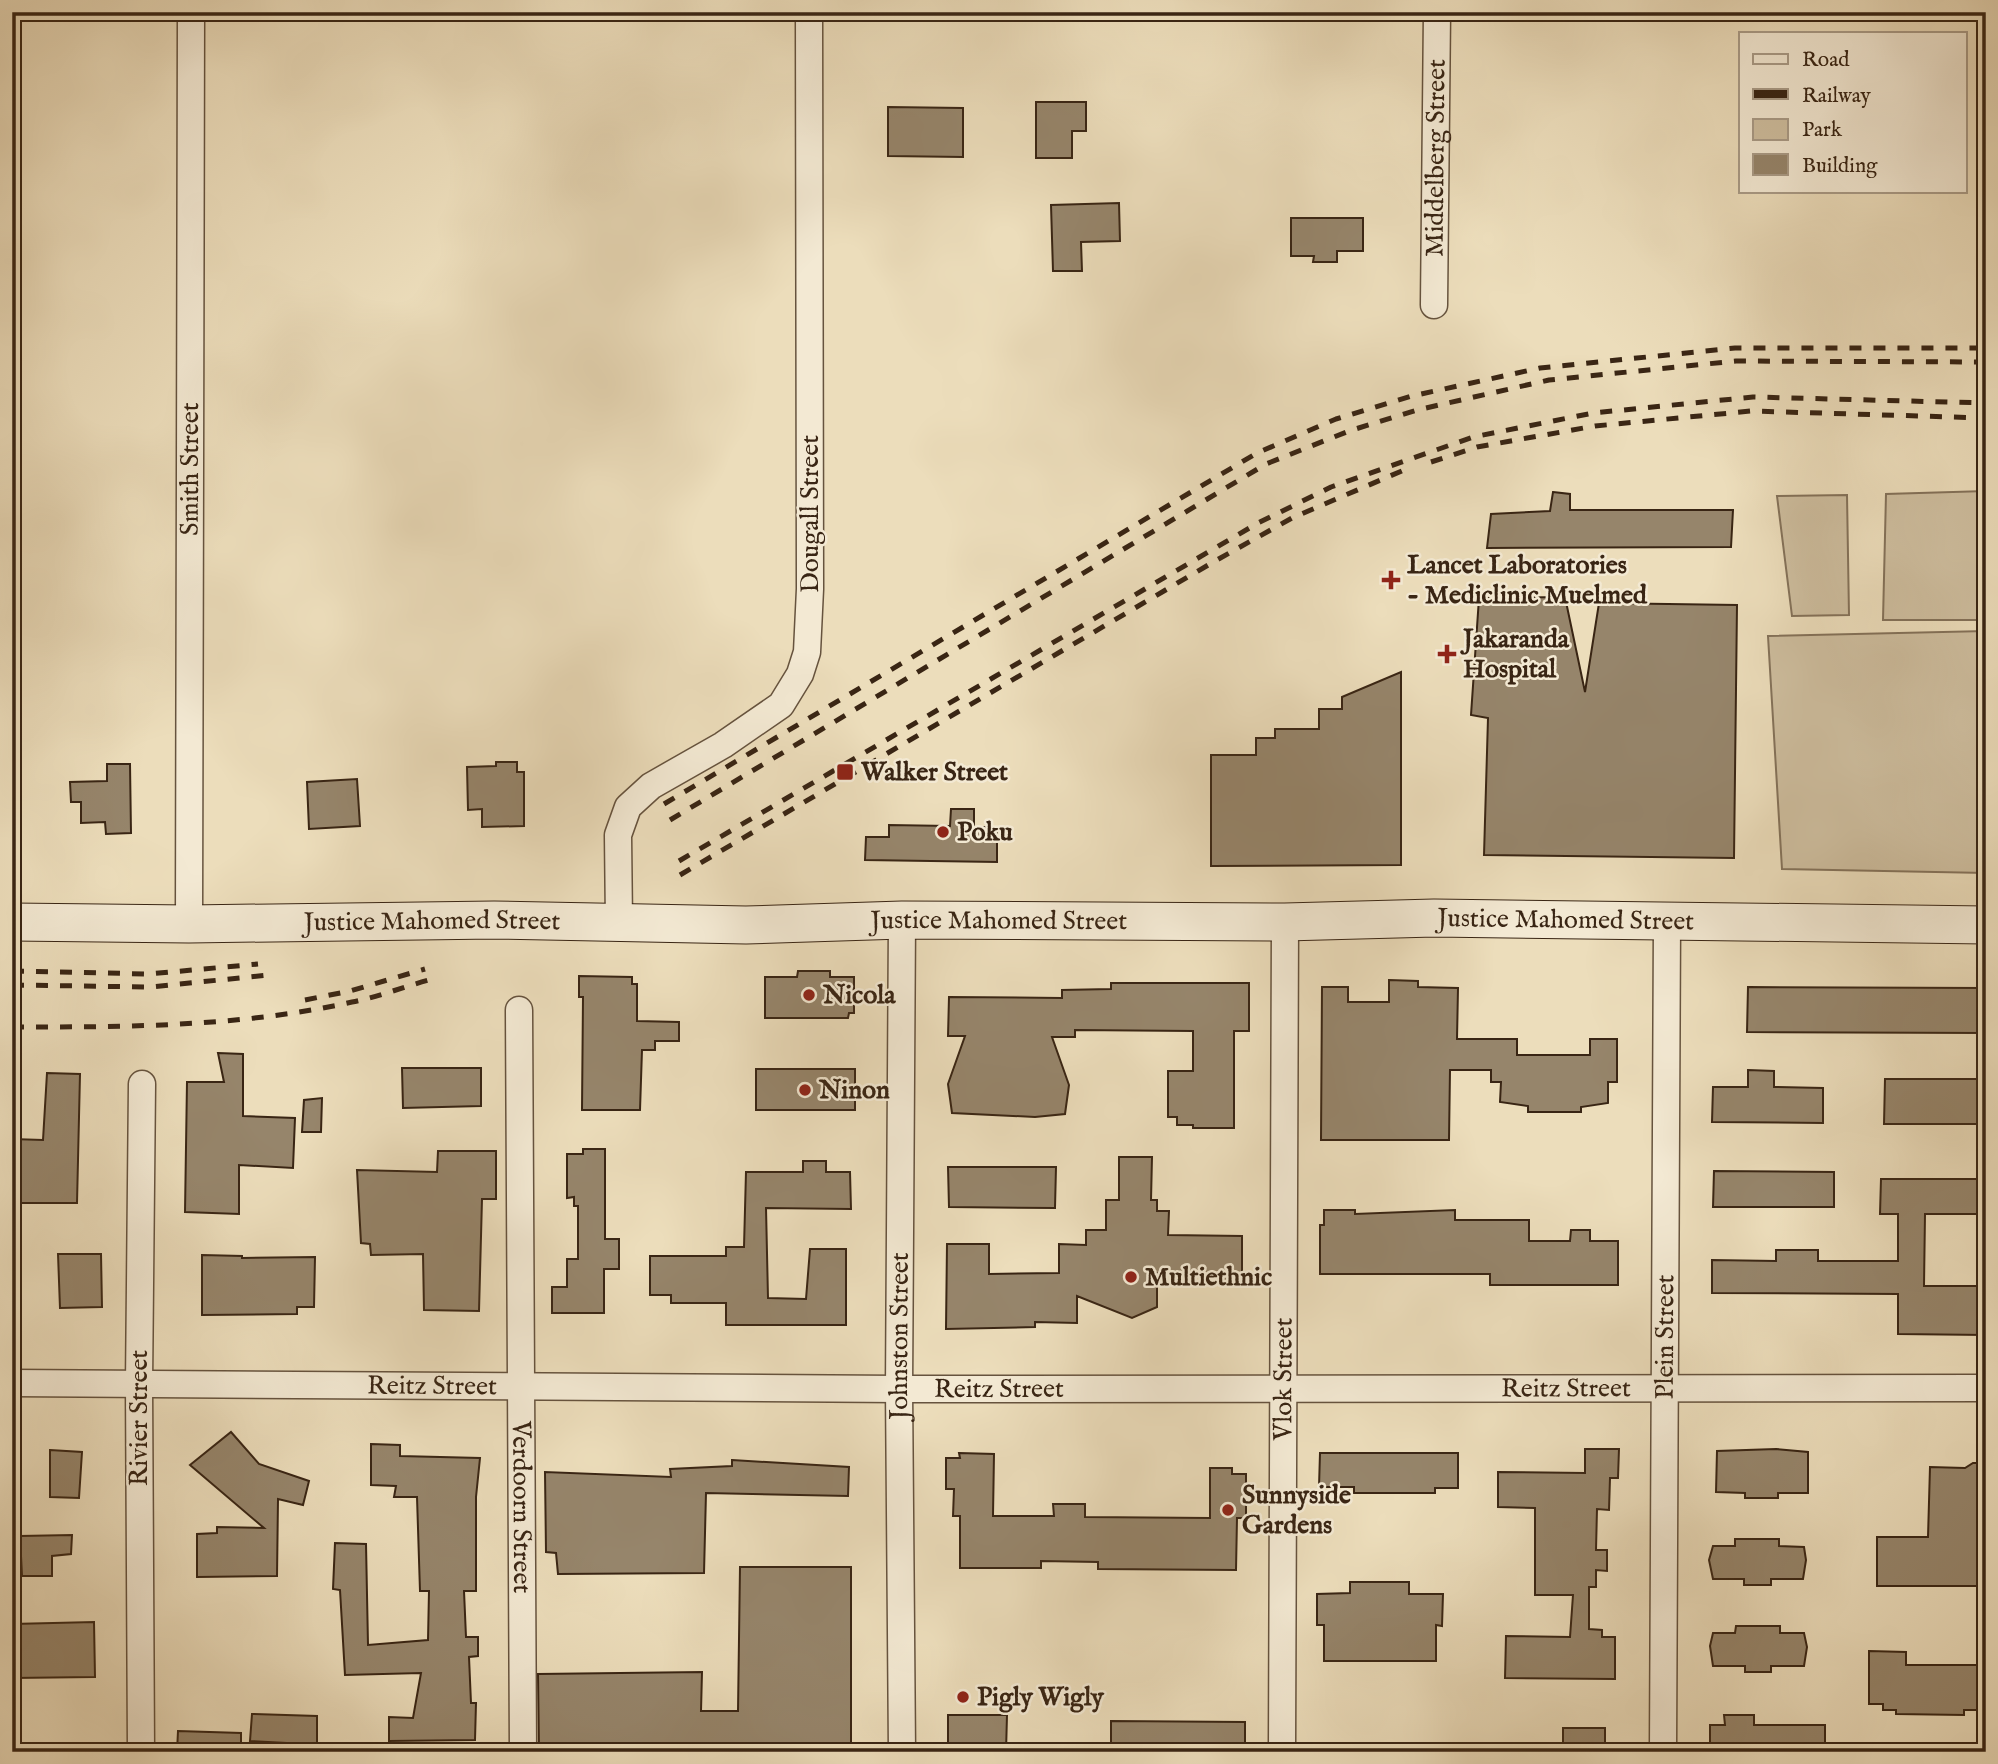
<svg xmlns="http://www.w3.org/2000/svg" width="1998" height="1764" font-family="'IM FELL English',serif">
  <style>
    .green { fill: #cebe9f; stroke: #84725a; stroke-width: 2 }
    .building { fill: #96856b; stroke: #392514; stroke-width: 2 }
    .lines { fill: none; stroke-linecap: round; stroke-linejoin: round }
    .street-casing { stroke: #66533e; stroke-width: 29 }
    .secondary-casing { stroke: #392514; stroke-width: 39 }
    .street { stroke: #f3e9d3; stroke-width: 26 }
    .secondary { stroke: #f3e9d3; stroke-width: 37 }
    .rail { stroke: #392514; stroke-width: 5; stroke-dasharray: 12 12; stroke-linecap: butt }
    .poi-dot { fill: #8f2418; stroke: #f3e9d3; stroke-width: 2.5 }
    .labels { text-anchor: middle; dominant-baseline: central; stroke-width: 5; stroke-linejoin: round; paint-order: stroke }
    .street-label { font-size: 26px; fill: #392514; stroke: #f3e9d3 }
    .poi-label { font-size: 26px; font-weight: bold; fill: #392514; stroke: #f3e9d3; text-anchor: start }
  </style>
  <rect width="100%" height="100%" fill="#ecddbb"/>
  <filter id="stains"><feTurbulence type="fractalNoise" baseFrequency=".00286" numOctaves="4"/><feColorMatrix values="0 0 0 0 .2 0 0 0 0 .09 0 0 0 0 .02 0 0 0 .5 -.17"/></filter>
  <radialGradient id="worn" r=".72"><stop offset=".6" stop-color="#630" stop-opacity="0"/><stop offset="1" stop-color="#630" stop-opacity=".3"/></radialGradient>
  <g class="green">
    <path d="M 1986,491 L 1986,620 L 1883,620 L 1886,494 Z"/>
    <path d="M 1847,495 L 1849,615 L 1792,616 L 1777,496 Z"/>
    <path d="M 1986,631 L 1986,873 L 1782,869 L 1768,636 Z"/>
  </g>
  <g class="building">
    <path d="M 1036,102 L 1086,102 L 1086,131 L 1072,131 L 1072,158 L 1036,158 Z"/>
    <path d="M 888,107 L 963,108 L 963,157 L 888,156 Z"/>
    <path d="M 1119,203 L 1120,241 L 1081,242 L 1082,271 L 1053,271 L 1051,205 Z"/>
    <path d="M 1291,218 L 1363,218 L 1363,251 L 1337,251 L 1337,262 L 1313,262 L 1314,256 L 1291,256 Z"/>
    <path d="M 1553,492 L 1570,494 L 1570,510 L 1733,510 L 1731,547 L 1487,548 L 1491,514 L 1550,511 Z"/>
    <path d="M 1565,597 L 1585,692 L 1599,603 L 1737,605 L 1734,858 L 1484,855 L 1488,718 L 1471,715 L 1479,598 Z"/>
    <path d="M 1401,672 L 1401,865 L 1211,866 L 1211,755 L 1256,755 L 1256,738 L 1275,738 L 1275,729 L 1319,729 L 1319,709 L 1342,709 L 1342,697 Z"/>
    <path d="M 496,762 L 517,762 L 517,772 L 524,772 L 524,826 L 482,827 L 482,809 L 468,810 L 467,767 L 496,766 Z"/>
    <path d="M 107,764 L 130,764 L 131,833 L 106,834 L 105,822 L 81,823 L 81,802 L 71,802 L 70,782 L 107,781 Z"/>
    <path d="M 357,779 L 360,826 L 309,829 L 307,782 Z"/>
    <path d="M 951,809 L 974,809 L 974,827 L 997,827 L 997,862 L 865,860 L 866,837 L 889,837 L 889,825 L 950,826 Z"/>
    <path d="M 798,971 L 830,971 L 830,977 L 854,977 L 854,1013 L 849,1013 L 848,1018 L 765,1018 L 765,977 L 797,977 Z"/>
    <path d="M 579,976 L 632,977 L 632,984 L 637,984 L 637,1021 L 679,1022 L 679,1041 L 655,1041 L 655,1050 L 642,1050 L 640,1110 L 582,1110 L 583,997 L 579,997 Z"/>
    <path d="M 1389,980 L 1418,981 L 1418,987 L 1458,988 L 1457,1039 L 1517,1039 L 1517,1055 L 1590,1055 L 1590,1039 L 1617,1039 L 1617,1082 L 1608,1082 L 1608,1103 L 1581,1107 L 1581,1112 L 1528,1112 L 1528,1106 L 1500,1102 L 1501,1082 L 1491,1082 L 1491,1070 L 1450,1070 L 1449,1140 L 1321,1140 L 1322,987 L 1348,987 L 1348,1002 L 1389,1002 Z"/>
    <path d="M 1111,983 L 1249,983 L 1249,1031 L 1234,1031 L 1234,1128 L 1193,1128 L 1193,1125 L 1177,1125 L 1177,1117 L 1168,1117 L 1168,1071 L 1193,1071 L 1193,1031 L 1075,1030 L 1075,1037 L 1052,1037 L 1069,1085 L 1065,1114 L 1035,1117 L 952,1113 L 948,1084 L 965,1036 L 948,1036 L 949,997 L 1062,998 L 1062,990 L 1111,989 Z"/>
    <path d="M 1748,987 L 1986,988 L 1986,1033 L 1747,1032 Z"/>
    <path d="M 218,1053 L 243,1054 L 243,1116 L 295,1118 L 293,1168 L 239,1165 L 239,1214 L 185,1212 L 187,1082 L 224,1082 Z"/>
    <path d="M 402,1068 L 481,1068 L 481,1106 L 403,1108 Z"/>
    <rect x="756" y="1069" width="99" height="41"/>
    <path d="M 1748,1070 L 1774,1071 L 1774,1087 L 1823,1088 L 1823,1123 L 1712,1122 L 1713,1087 L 1748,1087 Z"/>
    <path d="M 47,1073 L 80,1074 L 77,1203 L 12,1203 L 12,1139 L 43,1140 Z"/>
    <path d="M 1885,1079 L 1986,1079 L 1986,1124 L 1884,1124 Z"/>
    <path d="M 322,1098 L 321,1132 L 302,1132 L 304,1100 Z"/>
    <path d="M 583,1149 L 605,1149 L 605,1239 L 619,1239 L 619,1269 L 604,1269 L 604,1313 L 552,1313 L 552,1287 L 567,1287 L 567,1259 L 578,1259 L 578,1206 L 574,1206 L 574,1197 L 567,1198 L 567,1154 L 583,1154 Z"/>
    <path d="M 438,1151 L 496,1151 L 496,1199 L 482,1199 L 479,1311 L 424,1310 L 423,1254 L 371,1255 L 370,1244 L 361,1243 L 357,1170 L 437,1172 Z"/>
    <path d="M 1119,1157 L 1152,1157 L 1151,1200 L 1157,1200 L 1157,1211 L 1169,1211 L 1168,1235 L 1242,1236 L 1242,1274 L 1231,1274 L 1231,1283 L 1203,1283 L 1203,1273 L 1157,1273 L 1157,1307 L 1132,1318 L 1077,1296 L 1077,1323 L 1035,1322 L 1035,1327 L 946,1329 L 947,1244 L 989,1244 L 989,1274 L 1059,1273 L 1059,1244 L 1086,1245 L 1086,1230 L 1106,1230 L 1106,1200 L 1119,1200 Z"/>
    <path d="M 803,1161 L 826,1161 L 826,1172 L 850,1172 L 851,1209 L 766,1208 L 768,1298 L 806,1299 L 810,1249 L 846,1249 L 846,1325 L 726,1325 L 726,1303 L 671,1303 L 671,1295 L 650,1295 L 650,1256 L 726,1256 L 726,1247 L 744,1247 L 746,1172 L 803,1172 Z"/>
    <path d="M 948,1167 L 1056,1167 L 1055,1208 L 949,1207 Z"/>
    <path d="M 1714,1171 L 1834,1172 L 1834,1207 L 1713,1207 Z"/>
    <path d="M 1881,1179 L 1986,1179 L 1986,1214 L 1925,1214 L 1924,1286 L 1986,1286 L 1986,1335 L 1898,1334 L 1898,1294 L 1712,1293 L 1712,1260 L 1776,1261 L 1776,1250 L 1818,1250 L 1818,1261 L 1898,1261 L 1898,1214 L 1880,1214 Z"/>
    <path d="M 1324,1210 L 1355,1210 L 1355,1214 L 1455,1210 L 1455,1220 L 1529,1220 L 1529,1241 L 1570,1241 L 1571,1230 L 1590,1230 L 1590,1241 L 1618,1241 L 1618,1285 L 1490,1285 L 1490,1274 L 1320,1274 L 1320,1225 L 1324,1225 Z"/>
    <path d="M 58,1254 L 101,1254 L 102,1307 L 60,1308 Z"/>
    <path d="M 202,1255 L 242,1256 L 242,1258 L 315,1257 L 314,1307 L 297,1307 L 297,1314 L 202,1315 Z"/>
    <path d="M 231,1432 L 259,1464 L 309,1481 L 303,1505 L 278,1499 L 277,1576 L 197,1577 L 197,1534 L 217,1533 L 217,1527 L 264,1528 L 190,1465 Z"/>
    <path d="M 371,1444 L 400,1445 L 400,1456 L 480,1458 L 476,1497 L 476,1591 L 464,1591 L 466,1637 L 478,1637 L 478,1656 L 469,1657 L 471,1703 L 476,1703 L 475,1740 L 389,1741 L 389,1717 L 413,1718 L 421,1673 L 345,1675 L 340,1590 L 333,1589 L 335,1543 L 366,1544 L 368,1645 L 428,1640 L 429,1591 L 420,1591 L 417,1497 L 394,1497 L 396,1486 L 371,1485 Z"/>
    <path d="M 1585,1449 L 1619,1449 L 1618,1478 L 1610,1478 L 1609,1510 L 1597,1509 L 1596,1550 L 1607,1550 L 1607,1571 L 1596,1570 L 1596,1587 L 1589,1587 L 1589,1629 L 1602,1630 L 1602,1637 L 1615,1637 L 1615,1679 L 1505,1678 L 1506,1636 L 1570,1637 L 1573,1595 L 1535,1595 L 1535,1508 L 1498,1507 L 1498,1472 L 1585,1473 Z"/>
    <path d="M 1776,1449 L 1808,1452 L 1808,1493 L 1778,1493 L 1778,1498 L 1745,1498 L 1745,1493 L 1716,1492 L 1717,1451 Z"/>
    <path d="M 50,1450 L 82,1452 L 79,1498 L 50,1497 Z"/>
    <path d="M 959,1453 L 994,1454 L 993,1516 L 1054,1516 L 1053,1504 L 1085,1504 L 1085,1517 L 1210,1518 L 1210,1468 L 1232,1468 L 1232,1474 L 1246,1474 L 1246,1518 L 1237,1518 L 1236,1570 L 1098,1569 L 1098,1562 L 1041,1561 L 1041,1568 L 960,1568 L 960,1516 L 953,1516 L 954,1489 L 946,1489 L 946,1458 L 960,1458 Z"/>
    <path d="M 1320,1453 L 1458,1453 L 1458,1488 L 1435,1488 L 1435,1493 L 1354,1493 L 1354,1487 L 1319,1487 Z"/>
    <path d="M 732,1460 L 849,1467 L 848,1496 L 706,1493 L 704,1573 L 558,1574 L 556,1553 L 546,1552 L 545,1472 L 671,1477 L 670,1469 L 732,1466 Z"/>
    <path d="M 1973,1463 L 1986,1463 L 1986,1586 L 1877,1586 L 1877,1537 L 1928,1537 L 1930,1467 L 1965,1468 Z"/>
    <path d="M 72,1535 L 71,1554 L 52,1556 L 52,1576 L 22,1576 L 20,1536 Z"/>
    <path d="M 1735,1539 L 1779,1539 L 1779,1546 L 1804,1547 L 1806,1560 L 1803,1579 L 1771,1579 L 1771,1585 L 1744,1585 L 1744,1579 L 1713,1579 L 1709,1560 L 1713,1546 L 1735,1546 Z"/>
    <path d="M 740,1567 L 851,1567 L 851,1752 L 539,1752 L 538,1674 L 702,1672 L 701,1711 L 738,1711 Z"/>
    <path d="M 1350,1582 L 1409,1582 L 1409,1594 L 1443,1594 L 1442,1626 L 1436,1625 L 1436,1661 L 1324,1661 L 1324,1625 L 1317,1625 L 1317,1594 L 1350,1593 Z"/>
    <path d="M 94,1622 L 95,1677 L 12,1678 L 12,1624 Z"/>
    <path d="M 1736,1626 L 1780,1626 L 1780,1633 L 1804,1633 L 1807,1647 L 1804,1666 L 1771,1666 L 1771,1672 L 1745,1672 L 1745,1666 L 1713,1666 L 1710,1646 L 1713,1633 L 1735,1633 Z"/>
    <path d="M 1869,1651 L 1906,1652 L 1906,1665 L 1986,1665 L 1986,1710 L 1964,1710 L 1964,1715 L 1896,1714 L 1896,1710 L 1883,1710 L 1883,1704 L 1869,1704 Z"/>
    <path d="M 252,1714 L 317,1716 L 317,1752 L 286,1752 L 286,1743 L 250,1741 Z"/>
    <path d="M 948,1715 L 1007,1715 L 1006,1752 L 948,1752 Z"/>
    <path d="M 1724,1715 L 1754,1715 L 1754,1725 L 1825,1725 L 1825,1752 L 1710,1752 L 1710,1725 L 1725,1725 Z"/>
    <path d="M 1111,1721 L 1245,1722 L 1245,1752 L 1111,1752 Z"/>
    <rect x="1563" y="1728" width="42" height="24"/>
    <path d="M 178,1731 L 241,1733 L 241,1752 L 177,1752 Z"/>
  </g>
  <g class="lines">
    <defs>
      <g id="street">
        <path id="s1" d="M 1434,305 L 1437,12"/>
        <path id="s2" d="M 189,924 L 191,12"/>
        <path d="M 619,924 L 618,835 L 628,807 L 651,786 L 723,745 L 781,705 L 800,674 L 807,652 L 810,589 L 809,12"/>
        <path id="s3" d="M 519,1010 L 523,1752"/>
        <path id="s4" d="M 12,1383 L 899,1389 L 1986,1388"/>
        <path d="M 141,1752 L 139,1384 L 142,1084"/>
        <path id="s5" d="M 902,1752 L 899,1389 L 902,920"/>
        <path id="s6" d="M 1282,1752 L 1285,922"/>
        <path id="s7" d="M 1663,1752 L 1667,922"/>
      </g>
      <g id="secondary">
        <path id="s8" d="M 12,922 L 189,924 L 494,920 L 746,925 L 902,920 L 1285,922 L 1434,918 L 1986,925"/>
      </g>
    </defs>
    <use href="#street" class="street-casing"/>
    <use href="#secondary" class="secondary-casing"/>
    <use href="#street" class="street"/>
    <use href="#secondary" class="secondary"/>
    <g class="rail">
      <path d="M 1431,462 L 1477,447 L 1595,426 L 1751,411 L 1986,418"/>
      <path d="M 664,804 L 1257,453 L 1336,419 L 1412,396 L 1540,368 L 1735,348 L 1986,348"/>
      <path d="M 670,820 L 1266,464 L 1349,431 L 1417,410 L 1549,380 L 1736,361 L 1986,362"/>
      <path d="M 679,861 L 1258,523 L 1331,487 L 1473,437 L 1593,413 L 1753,397 L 1986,403"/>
      <path d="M 680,875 L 1215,561 L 1292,518 L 1404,470"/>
      <path d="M 12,971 L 149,974 L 258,964"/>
      <path d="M 12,985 L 150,987 L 269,975"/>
      <path d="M 305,1000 L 350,991 L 425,969"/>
      <path d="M 12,1027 C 126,1027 241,1027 352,1002 C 378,997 403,987 429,980"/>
    </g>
  </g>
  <g class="poi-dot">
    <path d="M1387.5 569.5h7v7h7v7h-7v7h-7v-7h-7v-7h7z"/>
    <path d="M1443.5 643.5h7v7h7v7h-7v7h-7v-7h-7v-7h7z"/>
    <rect x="836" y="763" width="18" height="18" rx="3.5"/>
    <circle cx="943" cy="832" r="7"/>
    <circle cx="809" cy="995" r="7"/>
    <circle cx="805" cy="1090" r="7"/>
    <circle cx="1131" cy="1277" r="7"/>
    <circle cx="1228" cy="1510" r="7"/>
    <circle cx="963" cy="1697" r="7"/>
  </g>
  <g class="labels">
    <g class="street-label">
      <text stroke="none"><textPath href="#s1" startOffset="147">Middelberg Street</textPath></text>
      <text stroke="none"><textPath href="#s2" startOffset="455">Smith Street</textPath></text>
      <text transform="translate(810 514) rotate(-90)">Dougall Street</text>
      <text stroke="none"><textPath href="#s8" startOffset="1554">Justice Mahomed Street</textPath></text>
      <text stroke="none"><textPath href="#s8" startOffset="987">Justice Mahomed Street</textPath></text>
      <text stroke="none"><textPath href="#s8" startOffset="420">Justice Mahomed Street</textPath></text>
      <text stroke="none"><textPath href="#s5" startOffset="416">Johnston Street</textPath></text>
      <text stroke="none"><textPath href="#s7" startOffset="415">Plein Street</textPath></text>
      <text stroke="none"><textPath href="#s6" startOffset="373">Vlok Street</textPath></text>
      <text stroke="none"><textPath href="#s4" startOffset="420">Reitz Street</textPath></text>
      <text stroke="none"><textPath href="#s4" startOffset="1554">Reitz Street</textPath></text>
      <text stroke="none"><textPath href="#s4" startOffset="987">Reitz Street</textPath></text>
      <text transform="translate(139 1418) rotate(-90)">Rivier Street</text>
      <text stroke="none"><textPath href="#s3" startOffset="497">Verdoorn Street</textPath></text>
    </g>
    <g class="poi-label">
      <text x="1407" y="565">Lancet Laboratories<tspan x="1407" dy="30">- Mediclinic Muelmed</tspan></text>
      <text x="1463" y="639">Jakaranda<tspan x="1463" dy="30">Hospital</tspan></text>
      <text x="861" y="772">Walker Street</text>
      <text x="957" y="832">Poku</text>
      <text x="823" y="995">Nicola</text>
      <text x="819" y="1090">Ninon</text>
      <text x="1145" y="1277">Multiethnic</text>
      <text x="1242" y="1495">Sunnyside<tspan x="1242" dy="30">Gardens</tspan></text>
      <text x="977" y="1697">Pigly Wigly</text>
    </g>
  </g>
  <rect width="1998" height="1764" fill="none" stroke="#ecddbb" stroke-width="42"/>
  <rect x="14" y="14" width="1970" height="1736" fill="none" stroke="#392514" stroke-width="3.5"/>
  <rect x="21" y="21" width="1956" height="1722" fill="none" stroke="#392514" stroke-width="2"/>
  <rect x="1739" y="32" width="228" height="161" fill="#f3e9d3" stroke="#a99b87" stroke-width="2"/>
  <rect x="1753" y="54" width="35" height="10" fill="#f3e9d3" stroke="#a99b87" stroke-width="2"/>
  <text x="1802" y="66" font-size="21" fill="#392514">Road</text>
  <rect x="1753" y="89" width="35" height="10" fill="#392514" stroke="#a99b87" stroke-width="2"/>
  <text x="1802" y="102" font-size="21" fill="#392514">Railway</text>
  <rect x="1753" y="119" width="35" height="21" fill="#cebe9f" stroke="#a99b87" stroke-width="2"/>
  <text x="1802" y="136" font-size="21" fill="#392514">Park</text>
  <rect x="1753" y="154" width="35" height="21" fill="#96856b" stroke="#a99b87" stroke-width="2"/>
  <text x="1802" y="172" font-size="21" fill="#392514">Building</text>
  <rect width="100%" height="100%" filter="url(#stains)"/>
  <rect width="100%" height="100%" fill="url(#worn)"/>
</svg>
